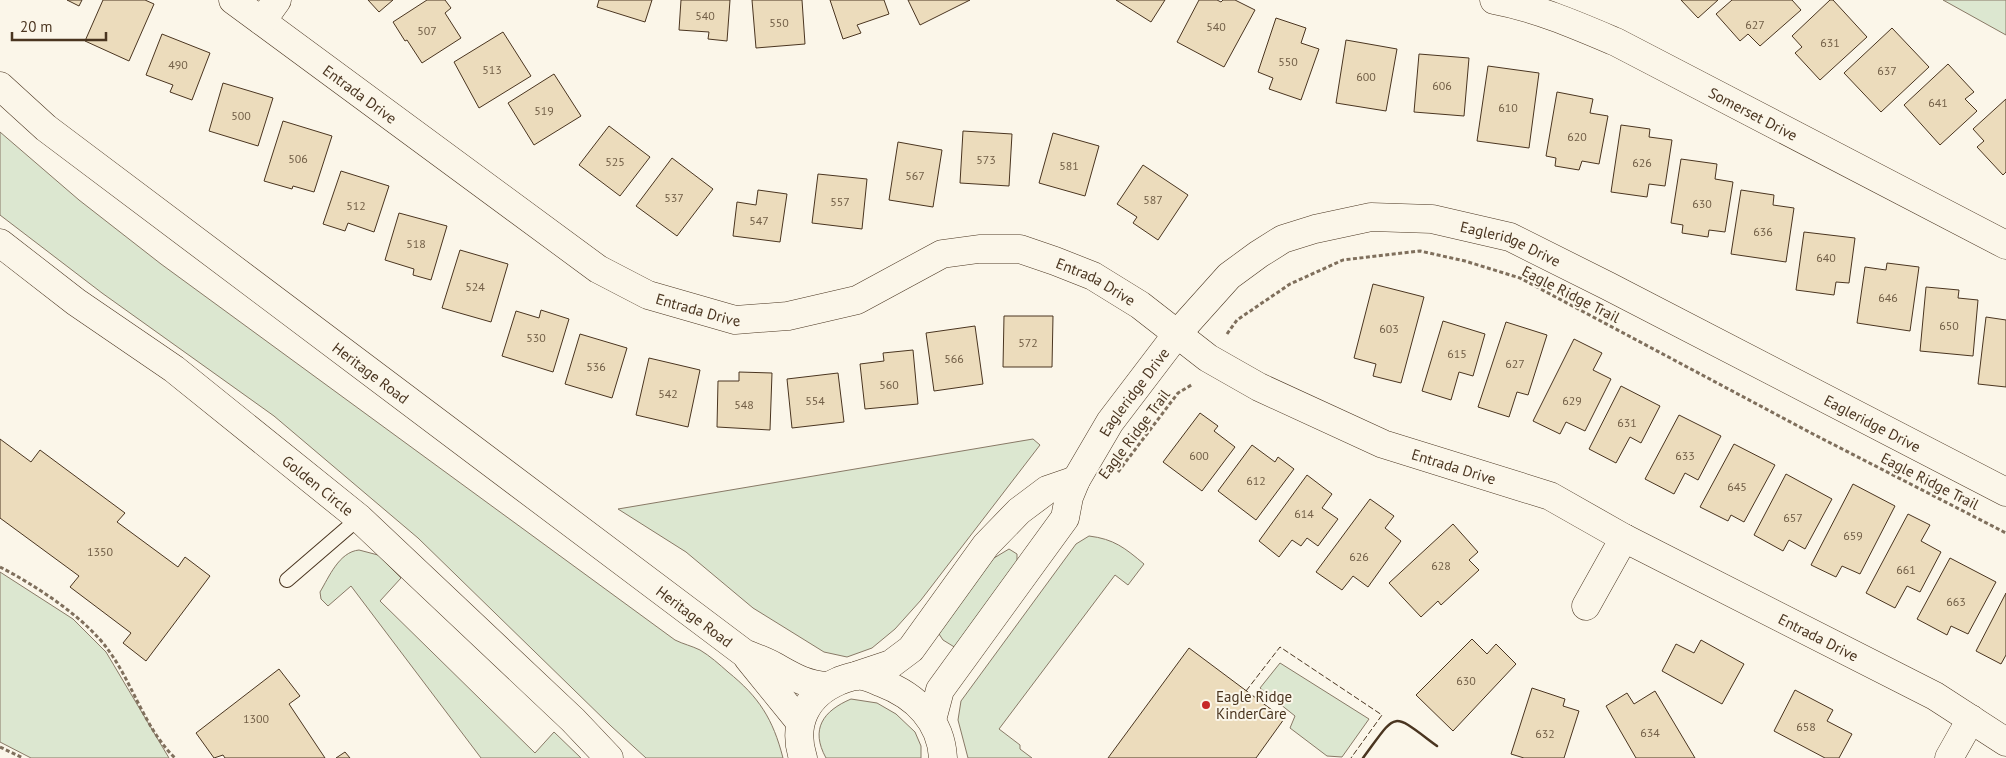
<svg xmlns="http://www.w3.org/2000/svg" width="2006" height="758" font-family="'PT Sans',sans-serif">
  <style>
    .green { fill: #dce7d0; stroke: #887966 }
    .building { fill: #ecdcbc; stroke: #4a3520 }
    .lines { fill: none; stroke-linecap: round; stroke-linejoin: round }
    .service-casing { stroke: #4a3520; stroke-width: 16 }
    .minor-casing { stroke: #4a3520; stroke-width: 29 }
    .secondary-casing { stroke: #4a3520; stroke-width: 29 }
    .path { stroke: #7f6f5c; stroke-width: 3; stroke-dasharray: 4 2.5; stroke-linecap: butt }
    .service { stroke: #fbf6e9; stroke-width: 14 }
    .minor { stroke: #fbf6e9; stroke-width: 28 }
    .secondary { stroke: #fbf6e9; stroke-width: 28 }
    .fence { stroke: #4a3520; stroke-width: 1; stroke-dasharray: 6 2.5; stroke-linecap: butt }
    .wall { stroke: #4a3520; stroke-width: 2.5 }
    .poi-dot { fill: #c62828; stroke: #fbf6e9; stroke-width: 2 }
    .labels { text-anchor: middle; dominant-baseline: central; stroke-width: 4; stroke-linejoin: round; paint-order: stroke }
    .number-label { font-size: 12px; fill: #725f47 }
    .street-label { font-size: 15px; fill: #4a3520; stroke: #fbf6e9 }
    .poi-label { font-size: 15px; fill: #4a3520; stroke: #fbf6e9; text-anchor: start }
  </style>
  <rect width="100%" height="100%" fill="#fbf6e9"/>
  <g class="green">
    <path d="M 1943,0 L 2006,0 L 2006,35 Z"/>
    <path d="M 0,132 L 79,200 L 161,264 L 675,640 C 683,644 692,646 700,650 C 710,656 719,664 728,672 C 759,697 773,719 783,758 L 646,758 L 611,726 L 418,538 L 274,416 L 102,293 L 0,215 Z"/>
    <path d="M 1033,439 L 1040,445 L 921,600 L 895,629 L 872,648 L 847,657 L 824,652 L 753,608 L 686,552 L 618,509 Z"/>
    <path d="M 1089,536 C 1114,539 1125,548 1144,564 L 1128,585 L 1115,575 L 999,729 L 1020,745 L 1020,749 L 1032,758 L 968,758 L 958,720 L 961,701 L 1076,544 Z"/>
    <path d="M 1009,549 L 1017,554 L 1017,567 L 956,648 L 943,640 L 937,631 L 989,561 Z"/>
    <path d="M 359,550 L 378,555 L 401,578 L 380,601 L 535,753 L 554,732 L 581,758 L 481,758 L 351,586 L 328,606 L 321,599 L 320,592 C 329,577 339,552 359,550 Z"/>
    <path d="M 0,572 L 73,619 L 106,652 L 169,758 L 31,758 L 0,742 Z"/>
    <path d="M 1280,663 L 1369,719 L 1342,757 L 1327,756 L 1290,728 L 1295,716 L 1260,688 Z"/>
    <path d="M 851,699 L 877,703 L 896,714 L 915,732 L 921,746 L 921,758 L 826,758 C 810,729 823,711 851,699 Z"/>
  </g>
  <g class="building">
    <path d="M 67,0 L 82,0 L 79,6 Z"/>
    <path d="M 103,0 L 145,0 L 154,4 L 129,61 L 85,41 Z"/>
    <path d="M 368,0 L 393,0 L 379,12 Z"/>
    <path d="M 427,0 L 445,0 L 451,8 L 445,13 L 461,38 L 422,63 L 407,40 L 405,41 L 393,22 Z"/>
    <path d="M 599,0 L 652,0 L 645,22 L 597,7 Z"/>
    <path d="M 681,0 L 730,0 L 727,41 L 708,39 L 709,32 L 679,30 Z"/>
    <path d="M 752,0 L 802,0 L 805,44 L 756,48 Z"/>
    <path d="M 830,0 L 884,0 L 889,14 L 857,25 L 861,33 L 843,39 Z"/>
    <path d="M 908,0 L 970,0 L 920,25 Z"/>
    <path d="M 1116,0 L 1165,0 L 1151,22 Z"/>
    <path d="M 1199,0 L 1217,0 L 1221,2 L 1223,0 L 1235,0 L 1255,10 L 1224,67 L 1177,42 Z"/>
    <path d="M 1681,0 L 1718,0 L 1698,18 Z"/>
    <path d="M 1732,0 L 1792,0 L 1801,10 L 1760,46 L 1748,34 L 1740,41 L 1716,14 Z"/>
    <path d="M 1830,0 L 1833,0 L 1867,37 L 1820,80 L 1795,53 L 1802,47 L 1792,36 Z"/>
    <path d="M 1276,18 L 1306,28 L 1301,43 L 1319,49 L 1301,100 L 1269,89 L 1273,78 L 1258,72 Z"/>
    <path d="M 1892,28 L 1929,67 L 1881,112 L 1844,73 Z"/>
    <path d="M 503,32 L 531,76 L 479,108 L 454,62 Z"/>
    <path d="M 162,34 L 210,53 L 192,100 L 170,92 L 173,85 L 146,75 Z"/>
    <path d="M 1346,40 L 1397,49 L 1386,111 L 1336,103 Z"/>
    <path d="M 1419,54 L 1469,58 L 1464,116 L 1414,112 Z"/>
    <path d="M 1948,64 L 1974,92 L 1965,99 L 1977,111 L 1940,145 L 1904,105 Z"/>
    <path d="M 1488,66 L 1539,73 L 1529,148 L 1477,141 Z"/>
    <path d="M 554,74 L 581,116 L 534,145 L 508,103 Z"/>
    <path d="M 223,83 L 273,98 L 258,146 L 209,131 Z"/>
    <path d="M 1557,92 L 1593,99 L 1590,113 L 1608,116 L 1599,164 L 1582,161 L 1579,170 L 1555,166 L 1556,158 L 1546,156 Z"/>
    <path d="M 2006,99 L 2006,172 L 2003,175 L 1977,147 L 1984,141 L 1973,129 Z"/>
    <path d="M 283,121 L 332,136 L 314,192 L 293,186 L 292,189 L 264,181 Z"/>
    <path d="M 1621,125 L 1650,129 L 1649,137 L 1672,140 L 1665,186 L 1649,184 L 1647,197 L 1611,192 Z"/>
    <path d="M 609,126 L 650,157 L 620,196 L 579,165 Z"/>
    <path d="M 963,131 L 1012,134 L 1009,186 L 960,183 Z"/>
    <path d="M 1053,133 L 1099,146 L 1085,196 L 1039,183 Z"/>
    <path d="M 898,142 L 942,150 L 933,207 L 889,200 Z"/>
    <path d="M 672,158 L 713,189 L 677,236 L 636,206 Z"/>
    <path d="M 1681,159 L 1717,164 L 1715,179 L 1733,182 L 1725,232 L 1709,230 L 1708,237 L 1682,233 L 1683,225 L 1671,223 Z"/>
    <path d="M 1143,165 L 1188,195 L 1158,240 L 1133,223 L 1137,217 L 1117,204 Z"/>
    <path d="M 341,171 L 389,186 L 374,232 L 348,223 L 345,231 L 323,224 Z"/>
    <path d="M 818,174 L 867,179 L 862,229 L 812,223 Z"/>
    <path d="M 758,190 L 787,194 L 780,242 L 733,236 L 737,202 L 756,205 Z"/>
    <path d="M 1741,190 L 1774,195 L 1773,205 L 1794,208 L 1786,262 L 1731,254 Z"/>
    <path d="M 399,213 L 447,226 L 431,280 L 413,275 L 414,269 L 385,260 Z"/>
    <path d="M 1804,232 L 1855,238 L 1849,283 L 1836,282 L 1834,295 L 1796,290 Z"/>
    <path d="M 460,250 L 508,264 L 491,322 L 442,308 Z"/>
    <path d="M 1887,263 L 1919,267 L 1910,331 L 1857,323 L 1865,267 L 1886,270 Z"/>
    <path d="M 1373,284 L 1424,297 L 1401,383 L 1373,376 L 1376,364 L 1354,358 Z"/>
    <path d="M 1926,287 L 1959,290 L 1958,298 L 1978,300 L 1973,356 L 1920,351 Z"/>
    <path d="M 541,310 L 569,319 L 553,372 L 502,356 L 516,311 L 539,318 Z"/>
    <path d="M 1004,316 L 1053,316 L 1052,367 L 1003,367 Z"/>
    <path d="M 1986,317 L 2006,320 L 2006,387 L 1978,384 Z"/>
    <path d="M 1443,321 L 1485,334 L 1473,376 L 1459,372 L 1451,400 L 1422,391 Z"/>
    <path d="M 1506,322 L 1547,335 L 1528,395 L 1517,392 L 1509,417 L 1478,407 Z"/>
    <path d="M 975,326 L 983,384 L 934,391 L 926,333 Z"/>
    <path d="M 580,334 L 627,348 L 612,398 L 565,384 Z"/>
    <path d="M 1574,339 L 1602,353 L 1593,370 L 1611,379 L 1585,431 L 1566,422 L 1560,434 L 1533,421 Z"/>
    <path d="M 913,350 L 918,404 L 865,409 L 860,364 L 884,361 L 883,353 Z"/>
    <path d="M 649,358 L 700,370 L 688,427 L 636,415 Z"/>
    <path d="M 739,372 L 772,373 L 770,430 L 717,427 L 718,381 L 739,381 Z"/>
    <path d="M 838,373 L 844,422 L 792,428 L 787,379 Z"/>
    <path d="M 1621,386 L 1660,406 L 1641,443 L 1630,437 L 1616,463 L 1589,449 Z"/>
    <path d="M 1200,413 L 1218,426 L 1214,431 L 1235,447 L 1202,491 L 1163,462 Z"/>
    <path d="M 1679,415 L 1721,436 L 1698,480 L 1685,473 L 1674,494 L 1645,479 Z"/>
    <path d="M 0,439 L 31,462 L 40,450 L 125,513 L 117,522 L 178,567 L 185,557 L 210,576 L 146,661 L 123,643 L 131,633 L 70,587 L 79,576 L 0,518 Z"/>
    <path d="M 1734,444 L 1775,465 L 1744,522 L 1731,515 L 1728,521 L 1700,507 Z"/>
    <path d="M 1252,445 L 1275,462 L 1278,457 L 1294,469 L 1256,520 L 1218,491 Z"/>
    <path d="M 1786,474 L 1832,499 L 1805,549 L 1789,540 L 1783,551 L 1754,535 Z"/>
    <path d="M 1307,475 L 1332,494 L 1322,508 L 1338,519 L 1318,546 L 1307,538 L 1301,546 L 1292,540 L 1279,557 L 1259,541 Z"/>
    <path d="M 1853,484 L 1895,506 L 1860,574 L 1842,566 L 1836,577 L 1811,565 Z"/>
    <path d="M 1370,499 L 1394,516 L 1385,528 L 1401,541 L 1368,587 L 1353,576 L 1342,590 L 1316,572 Z"/>
    <path d="M 1908,514 L 1930,525 L 1921,541 L 1941,552 L 1920,592 L 1907,586 L 1895,608 L 1866,593 Z"/>
    <path d="M 1453,524 L 1478,552 L 1469,560 L 1479,570 L 1441,605 L 1438,601 L 1421,617 L 1389,583 Z"/>
    <path d="M 1950,558 L 1996,582 L 1968,634 L 1951,626 L 1947,635 L 1917,619 Z"/>
    <path d="M 2006,593 L 2006,655 L 2001,664 L 1976,651 Z"/>
    <path d="M 1472,639 L 1487,654 L 1496,644 L 1516,664 L 1453,731 L 1416,695 Z"/>
    <path d="M 1701,640 L 1744,664 L 1722,704 L 1662,671 L 1676,644 L 1694,653 Z"/>
    <path d="M 1189,648 L 1284,719 L 1256,758 L 1108,758 Z"/>
    <path d="M 279,669 L 300,696 L 289,704 L 325,758 L 225,758 L 223,755 L 214,758 L 196,733 Z"/>
    <path d="M 1532,688 L 1565,699 L 1563,706 L 1579,711 L 1564,758 L 1524,758 L 1511,754 Z"/>
    <path d="M 1795,690 L 1833,710 L 1827,721 L 1852,734 L 1839,758 L 1825,758 L 1774,731 Z"/>
    <path d="M 1655,691 L 1695,758 L 1636,758 L 1606,706 L 1627,693 L 1634,704 Z"/>
    <path d="M 345,752 L 350,758 L 336,758 Z"/>
  </g>
  <g class="lines">
    <defs>
      <path id="service" d="M 287,580 L 359,518"/>
      <g id="minor">
        <path id="s1" d="M 233,0 L 598,269 L 648,295 L 735,320 L 788,316 L 857,300 L 942,254 L 979,249 L 1020,249 L 1055,261 L 1093,276 L 1140,305 L 1208,358 L 1259,387 L 1383,444 L 1550,496 L 1624,538 L 1935,696 L 2006,742"/>
        <path id="s2" d="M 1494,0 C 1537,8 1576,25 1616,42 L 2006,245"/>
        <path d="M 262,21 L 277,0"/>
        <path id="s3" d="M 0,243 L 76,302 L 174,369 L 359,518 L 573,720 L 609,758"/>
        <path d="M 1586,606 L 1624,538"/>
        <path d="M 858,675 L 891,664 L 911,649 L 986,545 L 1019,511 L 1047,490 L 1076,480"/>
        <path id="s4" d="M 932,720 L 940,690 L 1065,518 L 1069,497 L 1076,480 L 1110,422 L 1177,334 L 1229,276 L 1259,254 L 1283,239 L 1315,229 L 1371,217 L 1432,219 L 1510,237 L 1608,286 L 2006,492"/>
        <path d="M 1949,758 L 1971,719"/>
      </g>
      <g id="secondary">
        <path id="s5" d="M 0,86 L 46,128 L 744,653 C 754,657 765,661 774,666 C 794,677 804,684 827,686"/>
        <path d="M 748,658 L 800,722"/>
        <path d="M 803,758 C 792,724 806,695 839,681 C 844,679 851,676 857,676 C 865,675 875,680 882,683 C 916,696 941,721 943,758"/>
      </g>
    </defs>
    <use href="#service" class="service-casing"/>
    <use href="#minor" class="minor-casing"/>
    <use href="#secondary" class="secondary-casing"/>
    <g class="path">
      <path d="M 1227,334 L 1237,320 L 1290,284 L 1343,260 L 1420,251 L 1465,261 L 1520,278 L 1813,434 L 2006,533"/>
      <path d="M 1118,472 L 1178,393 L 1193,384"/>
      <path d="M 0,567 C 35,585 86,618 109,651 C 133,684 145,729 175,758"/>
      <path d="M 0,747 L 23,758"/>
    </g>
    <use href="#service" class="service"/>
    <use href="#minor" class="minor"/>
    <use href="#secondary" class="secondary"/>
    <path class="fence" d="M 1246,691 L 1280,647 L 1382,715 L 1351,758"/>
    <path class="wall" d="M 1363,758 C 1398,711 1390,711 1437,746"/>
  </g>
  <circle class="poi-dot" cx="1206" cy="705" r="5"/>
  <g class="labels">
    <g class="number-label">
      <text x="705" y="15">540</text>
      <text x="779" y="22">550</text>
      <text x="1755" y="24">627</text>
      <text x="1216" y="26">540</text>
      <text x="427" y="30">507</text>
      <text x="1830" y="42">631</text>
      <text x="1288" y="61">550</text>
      <text x="178" y="64">490</text>
      <text x="492" y="69">513</text>
      <text x="1887" y="70">637</text>
      <text x="1366" y="76">600</text>
      <text x="1442" y="85">606</text>
      <text x="1938" y="102">641</text>
      <text x="1508" y="107">610</text>
      <text x="544" y="110">519</text>
      <text x="241" y="115">500</text>
      <text x="1577" y="136">620</text>
      <text x="298" y="158">506</text>
      <text x="986" y="159">573</text>
      <text x="615" y="161">525</text>
      <text x="1642" y="162">626</text>
      <text x="1069" y="165">581</text>
      <text x="915" y="175">567</text>
      <text x="674" y="197">537</text>
      <text x="1153" y="199">587</text>
      <text x="840" y="201">557</text>
      <text x="1702" y="203">630</text>
      <text x="356" y="205">512</text>
      <text x="759" y="220">547</text>
      <text x="1763" y="231">636</text>
      <text x="416" y="243">518</text>
      <text x="1826" y="257">640</text>
      <text x="475" y="286">524</text>
      <text x="1888" y="297">646</text>
      <text x="1949" y="325">650</text>
      <text x="1389" y="328">603</text>
      <text x="536" y="337">530</text>
      <text x="1028" y="342">572</text>
      <text x="1457" y="353">615</text>
      <text x="954" y="358">566</text>
      <text x="1515" y="363">627</text>
      <text x="596" y="366">536</text>
      <text x="889" y="384">560</text>
      <text x="668" y="393">542</text>
      <text x="815" y="400">554</text>
      <text x="1572" y="400">629</text>
      <text x="744" y="404">548</text>
      <text x="1627" y="422">631</text>
      <text x="1199" y="455">600</text>
      <text x="1685" y="455">633</text>
      <text x="1256" y="480">612</text>
      <text x="1737" y="486">645</text>
      <text x="1304" y="513">614</text>
      <text x="1793" y="517">657</text>
      <text x="1853" y="535">659</text>
      <text x="100" y="551">1350</text>
      <text x="1359" y="556">626</text>
      <text x="1441" y="565">628</text>
      <text x="1906" y="569">661</text>
      <text x="1956" y="601">663</text>
      <text x="1466" y="680">630</text>
      <text x="256" y="718">1300</text>
      <text x="1806" y="726">658</text>
      <text x="1650" y="732">634</text>
      <text x="1545" y="733">632</text>
    </g>
    <g class="street-label">
      <text stroke="none"><textPath href="#s1" startOffset="158">Entrada Drive</textPath></text>
      <text stroke="none"><textPath href="#s2" startOffset="284">Somerset Drive</textPath></text>
      <text stroke="none"><textPath href="#s4" startOffset="839">Eagleridge Drive</textPath></text>
      <text stroke="none"><textPath href="#s1" startOffset="982">Entrada Drive</textPath></text>
      <text transform="translate(1571 294) rotate(27)">Eagle Ridge Trail</text>
      <text stroke="none"><textPath href="#s1" startOffset="562">Entrada Drive</textPath></text>
      <text stroke="none"><textPath href="#s5" startOffset="469">Heritage Road</textPath></text>
      <text stroke="none"><textPath href="#s4" startOffset="389">Eagleridge Drive</textPath></text>
      <text stroke="none"><textPath href="#s4" startOffset="1244">Eagleridge Drive</textPath></text>
      <text transform="translate(1134 434) rotate(-53)">Eagle Ridge Trail</text>
      <text stroke="none"><textPath href="#s1" startOffset="1388">Entrada Drive</textPath></text>
      <text transform="translate(1930 481) rotate(27)">Eagle Ridge Trail</text>
      <text stroke="none"><textPath href="#s3" startOffset="400">Golden Circle</textPath></text>
      <text stroke="none"><textPath href="#s5" startOffset="874">Heritage Road</textPath></text>
      <text stroke="none"><textPath href="#s1" startOffset="1792">Entrada Drive</textPath></text>
    </g>
    <g class="poi-label">
      <text x="1216" y="696">Eagle Ridge<tspan x="1216" dy="17">KinderCare</tspan></text>
    </g>
  </g>
  <path d="M12 32v8h94v-8" fill="none" stroke="#4a3520" stroke-width="2.5"/>
  <text x="20" y="32" font-size="15" fill="#4a3520" stroke="#fbf6e9" stroke-width="4" paint-order="stroke">20 m</text>
</svg>
